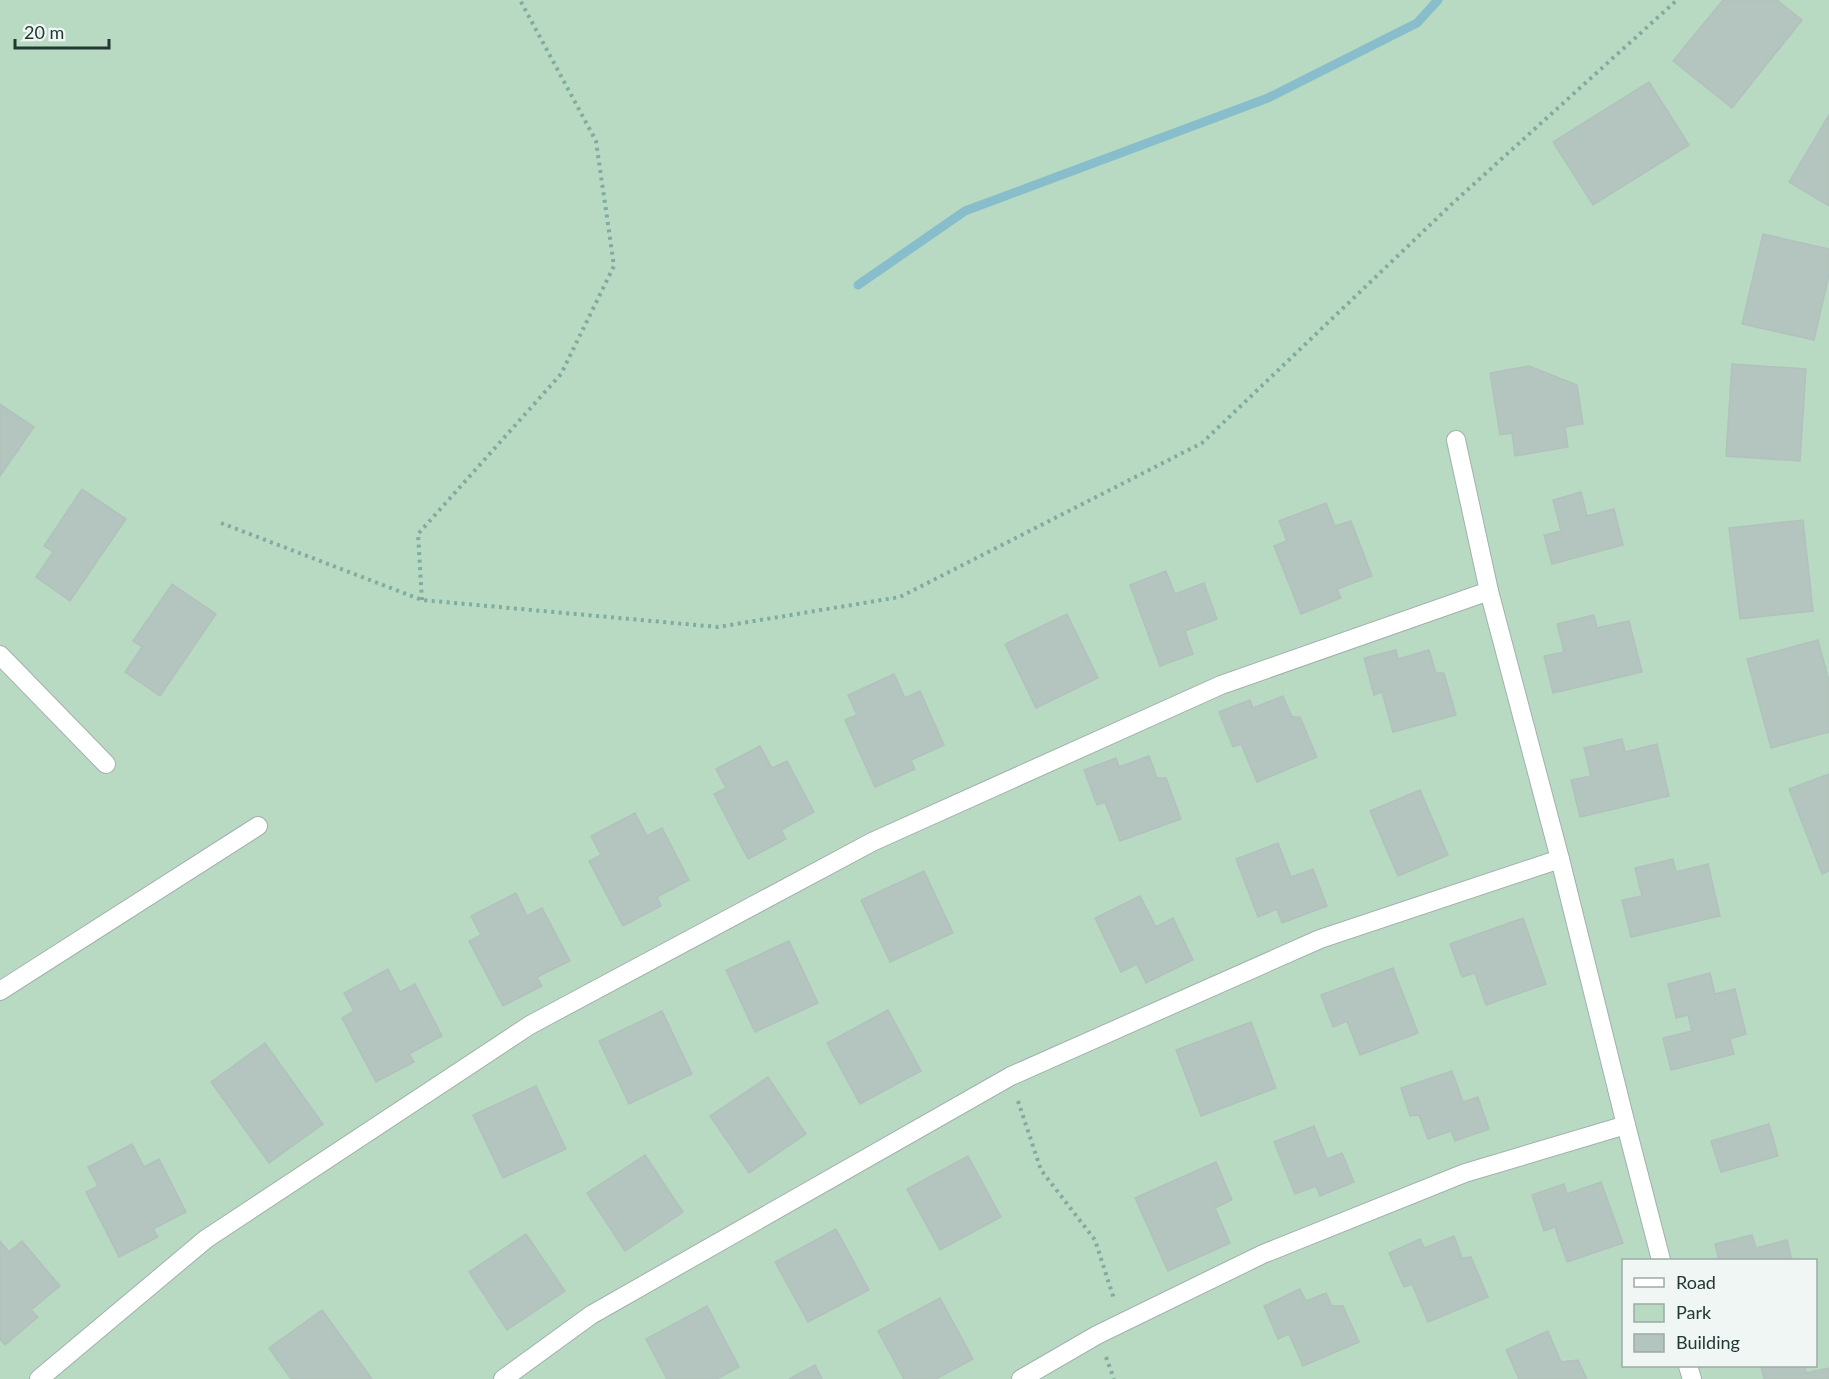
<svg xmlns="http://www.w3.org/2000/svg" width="1829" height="1379" font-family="Lato,sans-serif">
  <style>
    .green { fill: #b8dac3; fill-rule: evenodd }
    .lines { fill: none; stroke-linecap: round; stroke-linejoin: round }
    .stream { stroke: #88becc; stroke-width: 9 }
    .building { fill: #b4c4be; stroke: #b1c2bc; stroke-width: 1.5 }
    .minor-casing { stroke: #a2b0ac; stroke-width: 20 }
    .path { stroke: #80aba0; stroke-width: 4; stroke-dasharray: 3 4.5; stroke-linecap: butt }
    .minor { stroke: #fff; stroke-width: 18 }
  </style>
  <rect width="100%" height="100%" fill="#dee9e5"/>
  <path class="green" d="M 0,0 L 1829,0 L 1829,1379 L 0,1379 ZM 1624,1260 L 1816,1260 L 1816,1366 L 1624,1366 Z"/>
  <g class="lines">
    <path class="stream" d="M 858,285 L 965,211 L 1268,98 L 1417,23 L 1438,0"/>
  </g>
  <g class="building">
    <path d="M 1723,0 L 1777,0 L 1802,20 L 1732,108 L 1673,61 Z"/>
    <path d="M 1649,82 L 1689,145 L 1593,205 L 1553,142 Z"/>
    <path d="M 1829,115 L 1829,206 L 1789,182 Z"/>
    <path d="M 1763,234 L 1829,249 L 1829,275 L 1814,340 L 1742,324 Z"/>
    <path d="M 1732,364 L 1806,369 L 1800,461 L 1726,456 Z"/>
    <path d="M 1529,366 L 1577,385 L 1583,424 L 1565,427 L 1568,447 L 1515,456 L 1512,433 L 1500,435 L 1490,373 Z"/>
    <path d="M 0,404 L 34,427 L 0,476 Z"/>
    <path d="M 82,489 L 126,519 L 70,601 L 36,577 L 53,552 L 44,546 Z"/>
    <path d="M 1581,492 L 1587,516 L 1614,509 L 1623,545 L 1552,564 L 1544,535 L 1561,531 L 1553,500 Z"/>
    <path d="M 1326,503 L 1335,526 L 1351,521 L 1372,576 L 1337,589 L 1341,598 L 1301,614 L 1274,546 L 1287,541 L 1279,521 Z"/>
    <path d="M 1803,520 L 1813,611 L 1740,619 L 1729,528 Z"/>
    <path d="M 1166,571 L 1175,594 L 1204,583 L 1217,619 L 1185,631 L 1193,654 L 1160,666 L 1130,585 Z"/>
    <path d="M 172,584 L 216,614 L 160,696 L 125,672 L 142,647 L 133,641 Z"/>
    <path d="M 1067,614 L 1098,678 L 1036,708 L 1005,644 Z"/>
    <path d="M 1594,615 L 1597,628 L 1629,621 L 1642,672 L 1553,693 L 1544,656 L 1564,652 L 1557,624 Z"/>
    <path d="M 1818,640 L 1829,681 L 1829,732 L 1771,748 L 1747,659 Z"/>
    <path d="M 1396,650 L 1398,659 L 1429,650 L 1436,673 L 1444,673 L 1456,715 L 1393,732 L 1382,692 L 1374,695 L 1364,658 Z"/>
    <path d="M 894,674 L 905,698 L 920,691 L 944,745 L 911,760 L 915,769 L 875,787 L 845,720 L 857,715 L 848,695 Z"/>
    <path d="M 1283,696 L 1292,717 L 1300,717 L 1317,757 L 1257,782 L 1241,744 L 1233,747 L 1219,712 L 1250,700 L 1253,708 Z"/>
    <path d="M 1622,739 L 1625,752 L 1657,744 L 1669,796 L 1580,817 L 1571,780 L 1591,776 L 1584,748 Z"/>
    <path d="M 760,746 L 772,768 L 787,761 L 814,812 L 781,830 L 786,839 L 748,859 L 714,794 L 726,788 L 716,769 Z"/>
    <path d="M 1149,756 L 1157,778 L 1166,778 L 1181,819 L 1120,841 L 1105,802 L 1097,805 L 1084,770 L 1116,758 L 1119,767 Z"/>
    <path d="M 1829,774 L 1829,871 L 1822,874 L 1789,789 Z"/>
    <path d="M 1420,790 L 1448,855 L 1398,876 L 1370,811 Z"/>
    <path d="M 635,813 L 647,836 L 662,828 L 689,880 L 657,897 L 661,906 L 623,926 L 589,861 L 601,855 L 591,836 Z"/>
    <path d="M 1278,843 L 1291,877 L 1313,869 L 1327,906 L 1282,923 L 1277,909 L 1258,917 L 1236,859 Z"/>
    <path d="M 1673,859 L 1676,872 L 1708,864 L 1720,916 L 1631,937 L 1622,900 L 1642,896 L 1635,868 Z"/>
    <path d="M 924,871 L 953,933 L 890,962 L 861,900 Z"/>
    <path d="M 516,893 L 527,916 L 542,908 L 570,961 L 537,977 L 542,986 L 503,1006 L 469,941 L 481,935 L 471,916 Z"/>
    <path d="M 1140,896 L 1156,927 L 1173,918 L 1193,960 L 1146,983 L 1137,964 L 1121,972 L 1095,918 Z"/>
    <path d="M 1523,918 L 1546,984 L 1486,1005 L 1475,973 L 1462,977 L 1450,944 Z"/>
    <path d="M 789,941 L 818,1003 L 755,1032 L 726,970 Z"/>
    <path d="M 1393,968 L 1418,1033 L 1360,1055 L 1347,1021 L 1333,1027 L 1321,995 Z"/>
    <path d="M 388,969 L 400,992 L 415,984 L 442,1036 L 409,1054 L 414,1062 L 376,1082 L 342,1018 L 354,1011 L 344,993 Z"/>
    <path d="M 1710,973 L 1715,994 L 1735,989 L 1746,1034 L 1730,1039 L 1734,1054 L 1671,1070 L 1663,1038 L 1692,1031 L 1688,1015 L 1676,1018 L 1668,984 Z"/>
    <path d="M 888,1010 L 921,1071 L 860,1104 L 827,1043 Z"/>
    <path d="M 662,1011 L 692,1074 L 629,1104 L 599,1041 Z"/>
    <path d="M 1251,1022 L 1276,1088 L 1201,1116 L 1176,1050 Z"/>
    <path d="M 265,1043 L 323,1124 L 269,1163 L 211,1082 Z"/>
    <path d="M 1452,1071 L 1463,1102 L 1478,1097 L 1489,1129 L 1455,1141 L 1451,1131 L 1428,1139 L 1419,1115 L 1410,1116 L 1401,1088 Z"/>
    <path d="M 768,1077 L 806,1134 L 749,1173 L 710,1116 Z"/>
    <path d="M 536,1086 L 566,1149 L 503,1178 L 473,1115 Z"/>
    <path d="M 1769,1124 L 1778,1156 L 1721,1172 L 1711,1141 Z"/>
    <path d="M 1314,1126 L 1327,1159 L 1342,1153 L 1354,1182 L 1320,1196 L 1316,1186 L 1295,1194 L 1274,1142 Z"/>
    <path d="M 132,1144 L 144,1167 L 159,1159 L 186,1212 L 153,1229 L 158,1237 L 119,1257 L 86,1192 L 98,1186 L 88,1167 Z"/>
    <path d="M 645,1155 L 683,1212 L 625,1251 L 587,1193 Z"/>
    <path d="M 968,1156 L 1001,1217 L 940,1250 L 907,1189 Z"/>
    <path d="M 1216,1162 L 1232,1200 L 1215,1208 L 1230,1243 L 1168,1271 L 1135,1198 Z"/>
    <path d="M 1601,1182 L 1623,1243 L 1567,1262 L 1555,1227 L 1544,1231 L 1532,1195 L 1564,1184 L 1567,1194 Z"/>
    <path d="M 836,1229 L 869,1290 L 808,1322 L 775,1262 Z"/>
    <path d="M 526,1234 L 565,1291 L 507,1330 L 469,1272 Z"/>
    <path d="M 1752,1235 L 1756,1248 L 1787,1240 L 1792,1260 L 1719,1260 L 1715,1244 Z"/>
    <path d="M 1454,1236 L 1462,1258 L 1471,1257 L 1488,1297 L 1428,1322 L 1412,1284 L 1404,1287 L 1389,1253 L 1420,1239 L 1424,1248 Z"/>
    <path d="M 0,1241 L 9,1252 L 22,1241 L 60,1286 L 31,1310 L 38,1317 L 5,1345 L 0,1339 Z"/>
    <path d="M 1300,1289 L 1306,1301 L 1326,1293 L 1332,1306 L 1343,1306 L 1359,1342 L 1303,1366 L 1289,1334 L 1278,1339 L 1264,1306 Z"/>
    <path d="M 940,1298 L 973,1359 L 936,1379 L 904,1379 L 878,1331 Z"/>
    <path d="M 707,1306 L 739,1367 L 717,1379 L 667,1379 L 646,1339 Z"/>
    <path d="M 322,1310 L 372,1379 L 291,1379 L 269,1348 Z"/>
    <path d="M 1548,1331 L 1561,1362 L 1578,1360 L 1587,1379 L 1519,1379 L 1506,1350 Z"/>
    <path d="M 815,1365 L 822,1379 L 789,1379 Z"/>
    <path d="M 1761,1366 L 1805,1366 L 1806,1373 L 1829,1368 L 1829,1379 L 1764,1379 Z"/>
  </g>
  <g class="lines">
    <defs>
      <g id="minor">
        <path d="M 1456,440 L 1489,591"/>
        <path d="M 0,655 L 106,764"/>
        <path d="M 0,991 L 258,826"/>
        <path d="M 1688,1366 L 1692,1379"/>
        <path d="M 39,1379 L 206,1239 L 530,1025 L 872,842 L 1221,685 L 1489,591 L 1560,859"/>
        <path d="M 503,1379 L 591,1315 L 1011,1076 L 1320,939 L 1560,859 L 1626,1125"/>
        <path d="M 1021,1379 L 1097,1335 L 1263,1254 L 1465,1173 L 1626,1125 L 1661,1260"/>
      </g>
    </defs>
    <use href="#minor" class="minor-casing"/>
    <g class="path">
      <path d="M 221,523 L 422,600 L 718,627 L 900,597 L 1202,443 L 1453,203 L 1677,0"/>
      <path d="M 422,600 L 418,534 L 561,374 L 614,266 L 596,141 L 520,0"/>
      <path d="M 1018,1101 L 1041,1170 L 1095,1240 L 1114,1299"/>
      <path d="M 1106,1357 L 1114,1379"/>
    </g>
    <use href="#minor" class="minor"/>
  </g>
  <rect x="1622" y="1259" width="195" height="108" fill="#eff6f3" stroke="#9daaa6" stroke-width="1.5"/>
  <rect x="1634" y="1278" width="30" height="9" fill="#ffffff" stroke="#9daaa6" stroke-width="1.5"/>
  <text x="1676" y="1289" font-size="18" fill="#213833">Road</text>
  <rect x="1634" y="1304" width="30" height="18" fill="#b8dac3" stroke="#9daaa6" stroke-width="1.5"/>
  <text x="1676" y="1319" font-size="18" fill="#213833">Park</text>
  <rect x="1634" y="1334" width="30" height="18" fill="#b4c4be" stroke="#9daaa6" stroke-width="1.5"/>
  <text x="1676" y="1349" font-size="18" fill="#213833">Building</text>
  <path d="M15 39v9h94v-9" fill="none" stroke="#213833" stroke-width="3"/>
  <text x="24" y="39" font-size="18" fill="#213833" stroke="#eff6f3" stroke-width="4.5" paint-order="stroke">20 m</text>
</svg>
